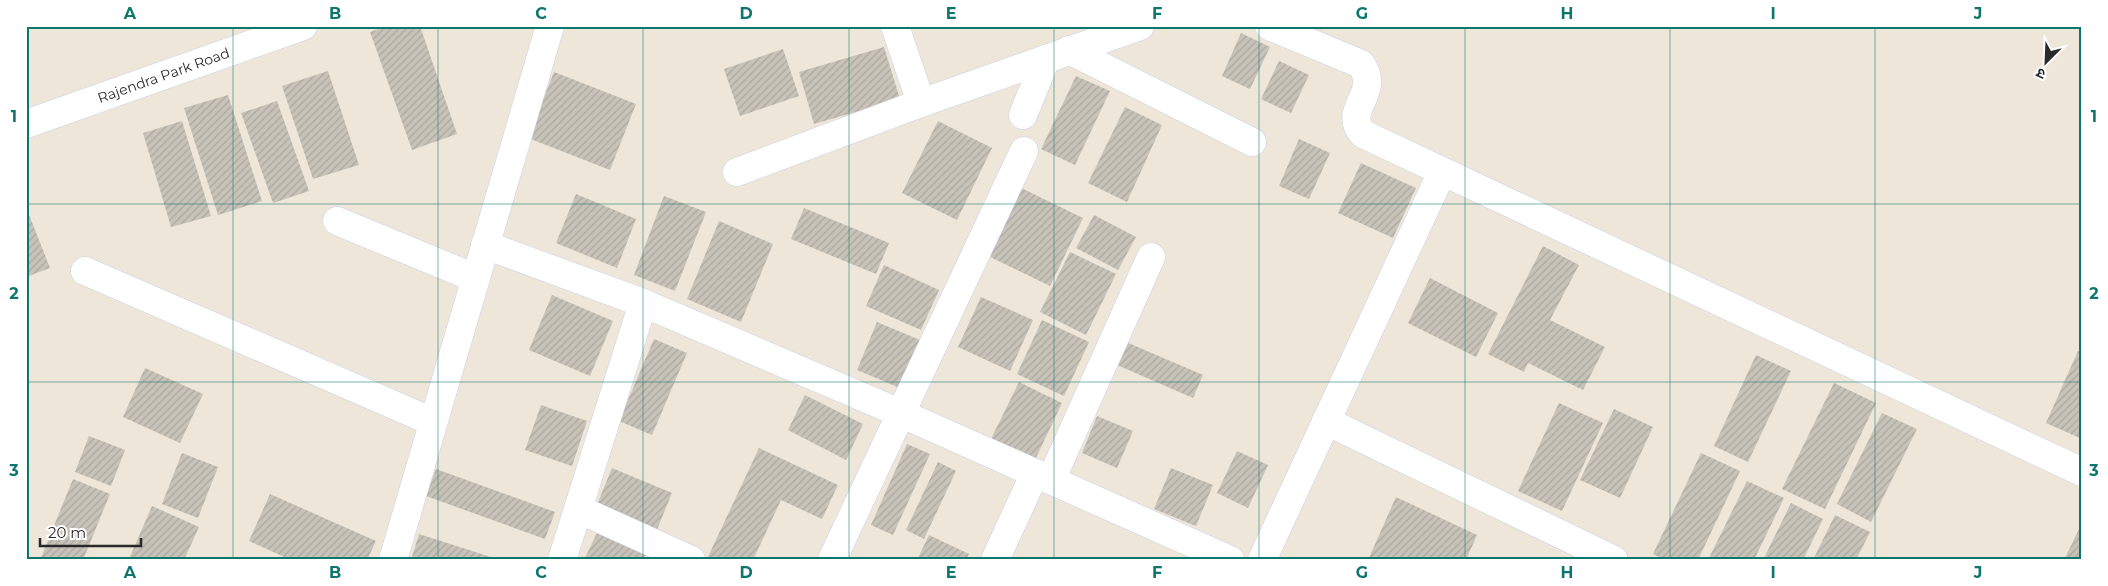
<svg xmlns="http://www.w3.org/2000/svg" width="2108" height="586" font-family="Montserrat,'Noto Sans Devanagari',sans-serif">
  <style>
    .building { fill: url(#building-hatch) }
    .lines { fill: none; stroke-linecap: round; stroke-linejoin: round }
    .street-casing { stroke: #ced0e4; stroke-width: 29 }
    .secondary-casing { stroke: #ced0e4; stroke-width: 29 }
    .street { stroke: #fff; stroke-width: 28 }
    .secondary { stroke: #fff; stroke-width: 28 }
    .grid { fill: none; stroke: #0f766e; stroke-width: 1; stroke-opacity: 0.55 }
    .labels { text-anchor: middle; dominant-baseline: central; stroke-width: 4.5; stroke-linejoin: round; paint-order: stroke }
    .street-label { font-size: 14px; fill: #292929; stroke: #fff }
    .neatline { fill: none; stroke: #0f766e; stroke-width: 2 }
    .grid-label { font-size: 16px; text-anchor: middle; font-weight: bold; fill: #0f766e }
  </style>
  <defs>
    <pattern id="building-hatch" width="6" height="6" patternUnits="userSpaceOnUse" patternTransform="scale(1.25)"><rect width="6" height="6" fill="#c8c3b9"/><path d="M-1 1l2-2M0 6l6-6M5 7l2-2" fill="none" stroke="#aca89f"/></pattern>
  </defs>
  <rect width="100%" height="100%" fill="#ede6d9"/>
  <g class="building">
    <path d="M 387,26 L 420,26 L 457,134 L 412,150 L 370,32 Z"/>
    <path d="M 1241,33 L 1270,47 L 1250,89 L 1222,76 Z"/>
    <path d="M 884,47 L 900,99 L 814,124 L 799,72 Z"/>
    <path d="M 783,49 L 799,96 L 740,116 L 724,69 Z"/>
    <path d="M 1279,61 L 1309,75 L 1291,113 L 1261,99 Z"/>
    <path d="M 328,71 L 359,165 L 313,179 L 282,86 Z"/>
    <path d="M 554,72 L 636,104 L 610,170 L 528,138 Z"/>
    <path d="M 1076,76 L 1110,91 L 1075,165 L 1041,149 Z"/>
    <path d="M 228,95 L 262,201 L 218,215 L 184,108 Z"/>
    <path d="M 277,101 L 309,191 L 273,203 L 241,113 Z"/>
    <path d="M 1125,107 L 1162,125 L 1127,202 L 1088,183 Z"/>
    <path d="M 182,121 L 211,216 L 171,227 L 143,133 Z"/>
    <path d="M 938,121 L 992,148 L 957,220 L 902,193 Z"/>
    <path d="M 1299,139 L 1330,153 L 1309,199 L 1279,186 Z"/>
    <path d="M 1361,163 L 1416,188 L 1393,238 L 1338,213 Z"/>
    <path d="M 1015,185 L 1083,218 L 1050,286 L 982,253 Z"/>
    <path d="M 576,194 L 636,219 L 617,268 L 556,243 Z"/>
    <path d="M 664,196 L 706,212 L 675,291 L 634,275 Z"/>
    <path d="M 26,207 L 50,268 L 26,277 Z"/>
    <path d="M 804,208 L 889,243 L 876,274 L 791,239 Z"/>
    <path d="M 1094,215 L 1136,237 L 1118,270 L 1076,248 Z"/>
    <path d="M 719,221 L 773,244 L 741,322 L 687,299 Z"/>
    <path d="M 1543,246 L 1579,265 L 1550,320 L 1605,347 L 1583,390 L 1528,363 L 1524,372 L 1488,354 Z"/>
    <path d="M 1070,252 L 1116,274 L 1086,335 L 1040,312 Z"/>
    <path d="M 884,265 L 939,290 L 921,330 L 866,306 Z"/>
    <path d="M 1430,278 L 1498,313 L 1476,357 L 1408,323 Z"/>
    <path d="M 552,295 L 613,321 L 590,376 L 529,350 Z"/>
    <path d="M 981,297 L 1033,320 L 1010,371 L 958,347 Z"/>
    <path d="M 1042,320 L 1089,342 L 1064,396 L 1017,374 Z"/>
    <path d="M 877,322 L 920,340 L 900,388 L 857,370 Z"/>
    <path d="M 654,339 L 687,353 L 652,435 L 619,421 Z"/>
    <path d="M 1126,342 L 1203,375 L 1193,398 L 1117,365 Z"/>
    <path d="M 2078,351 L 2082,352 L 2082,439 L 2046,423 Z"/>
    <path d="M 1756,355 L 1791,371 L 1748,462 L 1714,446 Z"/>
    <path d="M 145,368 L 203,394 L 180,443 L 123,417 Z"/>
    <path d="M 1019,382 L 1062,403 L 1034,462 L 990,441 Z"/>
    <path d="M 1834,383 L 1876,403 L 1825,509 L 1782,489 Z"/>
    <path d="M 805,395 L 863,424 L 846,460 L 788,430 Z"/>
    <path d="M 1559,403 L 1603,423 L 1562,511 L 1518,491 Z"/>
    <path d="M 541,405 L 587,421 L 572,466 L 525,450 Z"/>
    <path d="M 1614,409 L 1653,427 L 1620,498 L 1580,480 Z"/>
    <path d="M 1882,413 L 1917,429 L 1871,522 L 1837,504 Z"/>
    <path d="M 1097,416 L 1133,431 L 1117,468 L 1082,453 Z"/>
    <path d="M 89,436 L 125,450 L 111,486 L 75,472 Z"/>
    <path d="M 907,444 L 930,454 L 893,535 L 871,525 Z"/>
    <path d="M 759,448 L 838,485 L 822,519 L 781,500 L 753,560 L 708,560 L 707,559 Z"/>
    <path d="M 1237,451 L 1268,465 L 1248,508 L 1217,493 Z"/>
    <path d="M 182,453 L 218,467 L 198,518 L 162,504 Z"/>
    <path d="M 1701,453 L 1740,471 L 1698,560 L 1665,560 L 1653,554 Z"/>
    <path d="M 938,462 L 956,471 L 924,539 L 906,530 Z"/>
    <path d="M 612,468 L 672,493 L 656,532 L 596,507 Z"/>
    <path d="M 1171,468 L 1213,485 L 1196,526 L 1154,509 Z"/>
    <path d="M 436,469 L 555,512 L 545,539 L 426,496 Z"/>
    <path d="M 73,479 L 110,494 L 83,560 L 40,560 Z"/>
    <path d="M 1747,481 L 1784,498 L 1754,560 L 1708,560 Z"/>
    <path d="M 270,494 L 376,541 L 367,560 L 291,560 L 249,541 Z"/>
    <path d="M 1396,497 L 1477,535 L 1466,560 L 1368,560 Z"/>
    <path d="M 1791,503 L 1823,519 L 1803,560 L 1763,560 Z"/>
    <path d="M 152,506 L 199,527 L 184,560 L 129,559 Z"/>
    <path d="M 1835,515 L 1870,532 L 1856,560 L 1813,560 Z"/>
    <path d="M 2082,523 L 2082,560 L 2064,560 Z"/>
    <path d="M 598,531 L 646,553 L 643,560 L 584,560 Z"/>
    <path d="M 419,534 L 497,559 L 497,560 L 411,560 Z"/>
    <path d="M 929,535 L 969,554 L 966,560 L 917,560 Z"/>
  </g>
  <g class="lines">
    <defs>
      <g id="street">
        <path d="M 895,26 L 921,103"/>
        <path d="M 1269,26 L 1361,64 C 1382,94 1341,109 1363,134 L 2082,472"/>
        <path d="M 1069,50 L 1252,142"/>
        <path d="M 1023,115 L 1046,59"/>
        <path d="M 737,172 L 921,103 L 1140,26"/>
        <path d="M 337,221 L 475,278"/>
        <path d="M 485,245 L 643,303 L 900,413 L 1230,560"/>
        <path d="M 85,271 L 433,422"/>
        <path d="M 1326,421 L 1614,560"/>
        <path d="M 1051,480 L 1151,257"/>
        <path d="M 578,509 L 691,560"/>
        <path d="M 393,560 L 550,26"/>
        <path d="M 562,560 L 643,303"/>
        <path d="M 832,560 L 1024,151"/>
        <path d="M 995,560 L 1035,473"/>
        <path d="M 1262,560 L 1442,172"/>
      </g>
      <g id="secondary">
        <path id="s1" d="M 26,124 L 303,26"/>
      </g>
    </defs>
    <use href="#street" class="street-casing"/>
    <use href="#secondary" class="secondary-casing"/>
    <use href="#street" class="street"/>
    <use href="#secondary" class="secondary"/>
  </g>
  <path class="grid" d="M 233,26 L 233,560M 438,26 L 438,560M 643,26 L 643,560M 849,26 L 849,560M 1054,26 L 1054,560M 1259,26 L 1259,560M 1465,26 L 1465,560M 1670,26 L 1670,560M 1875,26 L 1875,560M 26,204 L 2082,204M 26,382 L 2082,382"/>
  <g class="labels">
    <g class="street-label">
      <text stroke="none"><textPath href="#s1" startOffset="146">Rajendra Park Road</textPath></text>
    </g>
  </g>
  <rect width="2108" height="586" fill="none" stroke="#ffffff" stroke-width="55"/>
  <g transform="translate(2046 62) rotate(204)" stroke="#ffffff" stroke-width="4" paint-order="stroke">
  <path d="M0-4L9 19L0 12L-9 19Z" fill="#292929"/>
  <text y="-8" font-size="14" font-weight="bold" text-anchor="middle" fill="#292929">उ</text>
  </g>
  <path d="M40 538v8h101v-8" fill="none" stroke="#292929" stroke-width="2.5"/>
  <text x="48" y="538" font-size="15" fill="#292929" stroke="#ffffff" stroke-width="4" paint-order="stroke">20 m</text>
  <rect x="28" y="28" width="2052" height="530" class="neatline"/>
  <g class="grid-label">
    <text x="130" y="19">A</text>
    <text x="335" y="19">B</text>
    <text x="541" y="19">C</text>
    <text x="746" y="19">D</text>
    <text x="951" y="19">E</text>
    <text x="1157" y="19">F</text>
    <text x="1362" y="19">G</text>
    <text x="1567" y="19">H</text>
    <text x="1773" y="19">I</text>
    <text x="1978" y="19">J</text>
    <text x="14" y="122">1</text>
    <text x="2094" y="122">1</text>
    <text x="14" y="299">2</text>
    <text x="2094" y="299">2</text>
    <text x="14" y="476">3</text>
    <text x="2094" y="476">3</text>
    <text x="130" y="578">A</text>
    <text x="335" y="578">B</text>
    <text x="541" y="578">C</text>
    <text x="746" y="578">D</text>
    <text x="951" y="578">E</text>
    <text x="1157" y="578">F</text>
    <text x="1362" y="578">G</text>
    <text x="1567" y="578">H</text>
    <text x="1773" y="578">I</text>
    <text x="1978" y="578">J</text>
  </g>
</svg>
